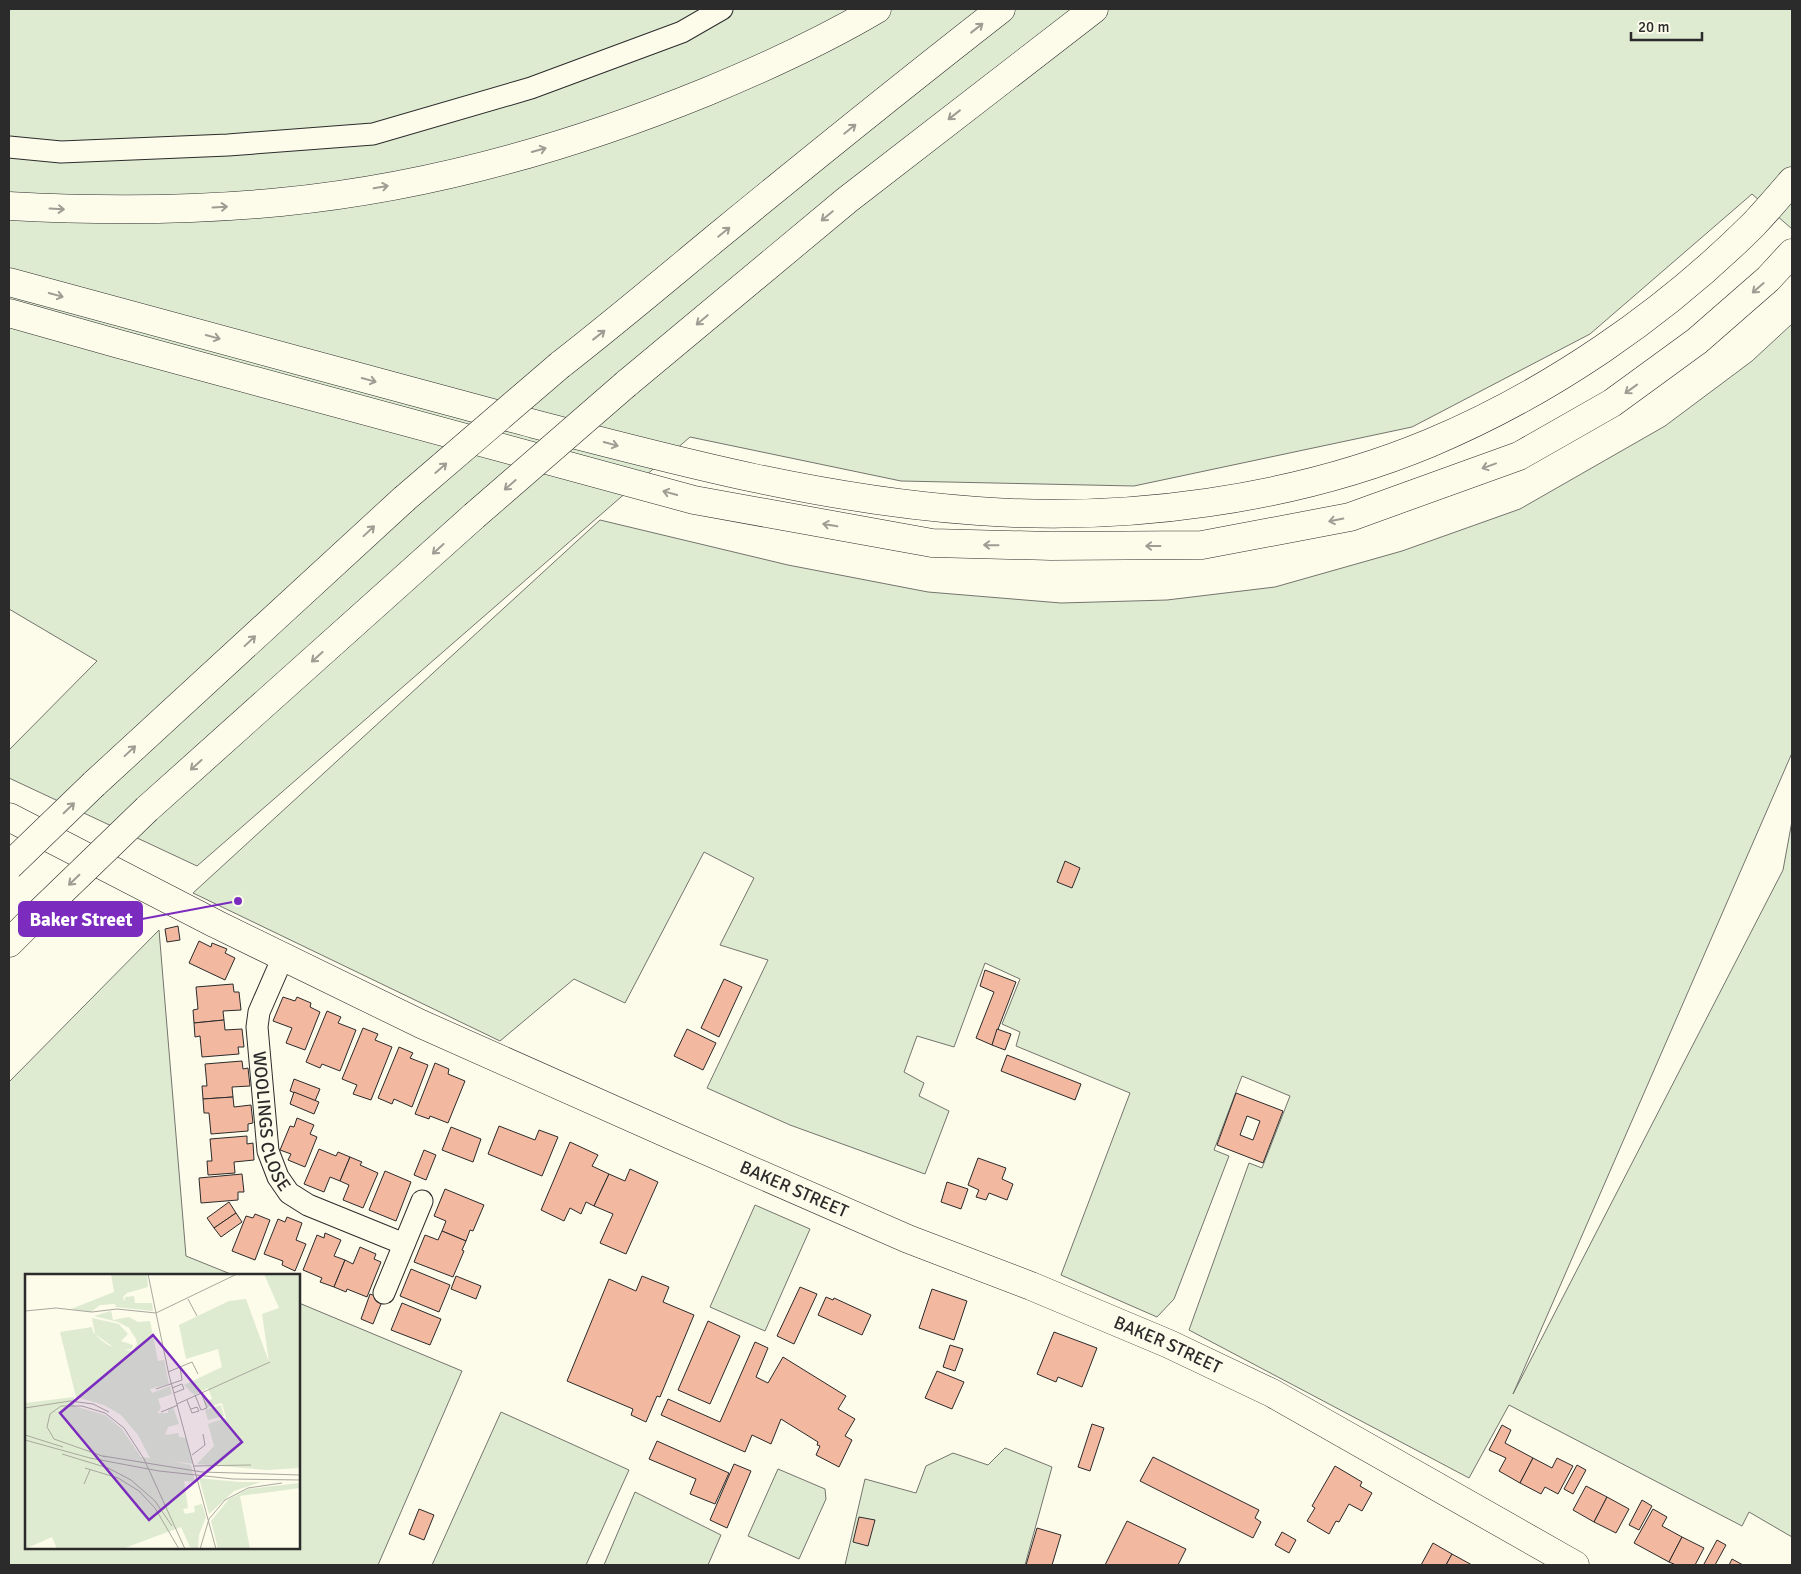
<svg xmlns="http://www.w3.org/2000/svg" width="1801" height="1574" font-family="Signika,sans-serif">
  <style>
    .green { fill: #deebd1; stroke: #74746e }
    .building { fill: #f2b8a0; stroke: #2b2b2b; fill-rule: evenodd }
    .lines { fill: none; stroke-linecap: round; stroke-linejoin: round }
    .street-casing { stroke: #2b2b2b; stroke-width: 23 }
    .secondary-casing { stroke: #2b2b2b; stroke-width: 29 }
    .highway-casing { stroke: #2b2b2b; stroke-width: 29 }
    .street { stroke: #fdfbea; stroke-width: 21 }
    .secondary { stroke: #fdfbea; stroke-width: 28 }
    .highway { stroke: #fdfbea; stroke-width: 28 }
    .highway-bridge-casing { stroke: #2b2b2b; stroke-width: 29; stroke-linecap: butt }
    .highway-bridge { stroke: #fdfbea; stroke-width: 28 }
    .oneway { stroke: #9e9d94 }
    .labels { text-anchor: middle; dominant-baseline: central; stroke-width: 4; stroke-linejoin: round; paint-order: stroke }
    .street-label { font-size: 18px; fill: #2b2b2b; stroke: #fdfbea }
    .inset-road { fill: none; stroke: #a9a89e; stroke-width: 1 }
    .view { fill: #7b2cbf; fill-opacity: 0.15; stroke: #7b2cbf; stroke-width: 2.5 }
    .inset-edge { fill: none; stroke: #2b2b2b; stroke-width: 2.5 }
    .leader { fill: none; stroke: #7b2cbf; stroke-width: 2 }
    .callout-dot { fill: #7b2cbf; stroke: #fdfbea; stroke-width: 2 }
    .callout { fill: #7b2cbf; stroke: #7b2cbf; stroke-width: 2 }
    .callout-label { font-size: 19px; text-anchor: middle; font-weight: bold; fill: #fff }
  </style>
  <rect width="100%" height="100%" fill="#fdfbea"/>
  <g class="green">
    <path d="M 9,9 L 1792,9 L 1792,229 L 1752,194 L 1590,334 L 1412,427 L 1134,486 L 901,481 L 690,437 L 197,866 L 9,778 L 9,750 L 97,661 L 9,609 Z"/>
    <path d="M 1792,324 L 1792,753 L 1513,1394 L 1783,870 L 1792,821 L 1792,1537 L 1749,1512 L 1742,1526 L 1509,1405 L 1469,1478 L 1189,1330 L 1249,1163 L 1262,1168 L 1290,1096 L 1242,1076 L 1214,1150 L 1229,1156 L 1174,1299 L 1157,1317 L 1061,1275 L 1130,1093 L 1016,1046 L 1020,1032 L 1002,1024 L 1020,979 L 985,963 L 954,1047 L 917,1036 L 904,1072 L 924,1083 L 919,1096 L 949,1111 L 925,1174 L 790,1125 L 707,1088 L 768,960 L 720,945 L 754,878 L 704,852 L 625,1003 L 574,979 L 500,1041 L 193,893 L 600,520 L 788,565 L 928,592 L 1061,603 L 1167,600 L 1275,587 L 1402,551 L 1520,509 L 1665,426 L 1752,361 Z"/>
    <path d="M 159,930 L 186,1256 L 233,1275 L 26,1275 L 26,1548 L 299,1548 L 299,1303 L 462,1371 L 378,1565 L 9,1565 L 9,1082 Z"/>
    <path d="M 755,1205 L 810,1229 L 765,1331 L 710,1307 Z"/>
    <path d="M 501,1412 L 629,1470 L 586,1565 L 432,1565 Z"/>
    <path d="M 1005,1448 L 1052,1467 L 1025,1565 L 845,1565 L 865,1479 L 916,1493 L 926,1466 L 953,1453 L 988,1465 Z"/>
    <path d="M 778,1469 L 825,1489 L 826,1499 L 799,1559 L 748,1536 Z"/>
    <path d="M 635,1492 L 721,1535 L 708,1565 L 604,1565 Z"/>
  </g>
  <g class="building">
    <path d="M 1065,861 L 1080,868 L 1072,888 L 1057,882 Z"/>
    <path d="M 178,926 L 180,940 L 167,942 L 165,929 Z"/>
    <path d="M 199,941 L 211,947 L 212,943 L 227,949 L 225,953 L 235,958 L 225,980 L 189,963 Z"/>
    <path d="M 985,970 L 1016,982 L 992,1045 L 976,1038 L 994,992 L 980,986 Z"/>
    <path d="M 724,979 L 742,987 L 719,1037 L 701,1028 Z"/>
    <path d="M 233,984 L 234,992 L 239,992 L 241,1010 L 223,1011 L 224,1020 L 194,1023 L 193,1010 L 198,1009 L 196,987 Z"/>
    <path d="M 283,997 L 295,1001 L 297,997 L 311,1003 L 310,1007 L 320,1012 L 305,1050 L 286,1043 L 292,1028 L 273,1021 Z"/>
    <path d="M 327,1011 L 341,1017 L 338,1023 L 356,1030 L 340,1071 L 322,1064 L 320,1068 L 306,1062 Z"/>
    <path d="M 224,1020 L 225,1030 L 242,1029 L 244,1047 L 238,1047 L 239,1054 L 202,1057 L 200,1036 L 195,1037 L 194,1023 Z"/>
    <path d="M 363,1028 L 378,1034 L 375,1040 L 392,1047 L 371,1100 L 353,1094 L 357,1085 L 342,1079 Z"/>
    <path d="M 687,1029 L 716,1043 L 703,1070 L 674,1056 Z"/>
    <path d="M 997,1029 L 1011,1034 L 1005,1050 L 992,1045 Z"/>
    <path d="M 399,1047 L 413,1053 L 410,1058 L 428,1065 L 412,1107 L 394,1099 L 392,1104 L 378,1098 Z"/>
    <path d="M 1007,1055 L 1081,1084 L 1075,1100 L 1001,1071 Z"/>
    <path d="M 242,1061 L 243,1069 L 248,1068 L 250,1086 L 232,1087 L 233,1097 L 203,1099 L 202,1086 L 207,1086 L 205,1064 Z"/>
    <path d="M 435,1063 L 449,1069 L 448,1074 L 465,1081 L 448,1123 L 430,1116 L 429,1119 L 415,1114 Z"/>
    <path d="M 294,1079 L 320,1089 L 315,1101 L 290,1091 Z"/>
    <path d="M 294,1092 L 319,1102 L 314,1114 L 290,1104 Z"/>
    <path d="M 1236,1093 L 1283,1111 L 1263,1163 L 1217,1145 ZM 1247,1116 L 1260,1121 L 1253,1140 L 1240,1135 Z"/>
    <path d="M 233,1097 L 234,1107 L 251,1105 L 253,1123 L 248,1124 L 248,1131 L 211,1134 L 209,1113 L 204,1113 L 203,1099 Z"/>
    <path d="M 297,1118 L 314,1125 L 310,1134 L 317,1137 L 305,1167 L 288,1160 L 291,1154 L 280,1150 L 290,1126 L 294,1127 Z"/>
    <path d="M 499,1126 L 535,1140 L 539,1130 L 558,1137 L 542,1176 L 488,1154 Z"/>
    <path d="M 451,1127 L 481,1139 L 473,1162 L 442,1150 Z"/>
    <path d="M 247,1136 L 247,1144 L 253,1143 L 254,1160 L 234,1162 L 235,1173 L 208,1175 L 207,1161 L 212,1161 L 210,1139 Z"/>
    <path d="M 570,1142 L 598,1155 L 592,1166 L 609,1174 L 594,1206 L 586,1202 L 581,1214 L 570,1208 L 564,1221 L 541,1210 Z"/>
    <path d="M 319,1149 L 336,1156 L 338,1152 L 350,1157 L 340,1181 L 330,1177 L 324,1192 L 304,1184 Z"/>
    <path d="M 424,1150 L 436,1155 L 426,1180 L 414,1175 Z"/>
    <path d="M 350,1157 L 362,1162 L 360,1165 L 378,1173 L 363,1208 L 343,1200 L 349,1185 L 340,1181 Z"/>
    <path d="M 978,1158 L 1006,1168 L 1002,1179 L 1013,1184 L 1007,1200 L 989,1193 L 986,1200 L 976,1197 L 979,1190 L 968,1185 Z"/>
    <path d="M 630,1169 L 658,1182 L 626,1254 L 600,1243 L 613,1214 L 594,1206 L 609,1174 L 625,1181 Z"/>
    <path d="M 385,1171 L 411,1182 L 396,1221 L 369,1210 Z"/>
    <path d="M 242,1174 L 244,1192 L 238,1192 L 238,1200 L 201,1203 L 199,1178 Z"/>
    <path d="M 947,1182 L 968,1189 L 961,1209 L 941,1202 Z"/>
    <path d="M 445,1189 L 484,1205 L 473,1231 L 470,1230 L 466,1241 L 442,1231 L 446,1221 L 434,1216 Z"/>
    <path d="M 229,1202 L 236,1213 L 214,1228 L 207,1218 Z"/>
    <path d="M 236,1213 L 242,1222 L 221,1237 L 214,1228 Z"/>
    <path d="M 255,1214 L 270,1220 L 255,1260 L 232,1251 L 246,1216 L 253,1218 Z"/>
    <path d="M 287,1217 L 302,1223 L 296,1240 L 306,1244 L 295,1271 L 282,1265 L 283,1261 L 264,1254 L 278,1219 L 285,1222 Z"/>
    <path d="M 442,1231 L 466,1241 L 462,1250 L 464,1251 L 453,1277 L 414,1262 L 425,1235 L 438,1240 Z"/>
    <path d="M 325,1233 L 341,1240 L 334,1256 L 345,1260 L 334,1287 L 320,1282 L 322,1278 L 303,1270 L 317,1235 L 324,1238 Z"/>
    <path d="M 360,1247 L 376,1254 L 374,1259 L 381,1262 L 367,1297 L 347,1289 L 346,1292 L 334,1287 L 345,1260 L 353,1264 Z"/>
    <path d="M 411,1269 L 450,1285 L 439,1312 L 400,1296 Z"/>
    <path d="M 456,1276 L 481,1286 L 476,1299 L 451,1289 Z"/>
    <path d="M 642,1276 L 669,1287 L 663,1302 L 694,1315 L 660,1397 L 657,1396 L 646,1422 L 631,1415 L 633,1409 L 567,1381 L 609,1279 L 636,1291 Z"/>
    <path d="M 800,1287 L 817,1294 L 794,1344 L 777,1336 Z"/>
    <path d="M 932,1289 L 967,1301 L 954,1340 L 919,1328 Z"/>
    <path d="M 370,1294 L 383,1299 L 373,1324 L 361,1319 Z"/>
    <path d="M 826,1297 L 833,1300 L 834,1298 L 871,1315 L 862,1335 L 818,1315 Z"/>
    <path d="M 402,1303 L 441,1319 L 430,1345 L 391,1330 Z"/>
    <path d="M 708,1321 L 740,1336 L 710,1404 L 678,1390 Z"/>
    <path d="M 1054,1332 L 1097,1348 L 1082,1387 L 1058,1377 L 1056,1382 L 1037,1374 Z"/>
    <path d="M 755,1342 L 768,1348 L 756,1377 L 768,1383 L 783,1357 L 846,1396 L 838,1409 L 855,1419 L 845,1436 L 852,1440 L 839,1467 L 816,1455 L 820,1446 L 817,1445 L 818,1442 L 781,1419 L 771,1444 L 752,1435 L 745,1452 L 661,1415 L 668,1399 L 720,1422 Z"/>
    <path d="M 950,1345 L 963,1349 L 955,1371 L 943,1367 Z"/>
    <path d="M 937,1371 L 964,1382 L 952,1409 L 925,1398 Z"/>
    <path d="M 1092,1424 L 1104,1428 L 1090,1471 L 1078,1467 Z"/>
    <path d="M 1502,1425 L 1511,1430 L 1505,1443 L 1533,1458 L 1520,1483 L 1499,1471 L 1506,1458 L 1489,1450 Z"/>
    <path d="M 657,1441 L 729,1473 L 715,1504 L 690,1494 L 696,1479 L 649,1459 Z"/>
    <path d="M 1153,1457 L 1259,1510 L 1255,1518 L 1261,1522 L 1253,1538 L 1140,1481 Z"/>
    <path d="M 1533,1458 L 1552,1468 L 1557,1458 L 1573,1466 L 1558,1494 L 1545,1487 L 1541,1494 L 1520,1483 Z"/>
    <path d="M 734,1464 L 751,1471 L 727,1528 L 710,1520 Z"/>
    <path d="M 1577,1465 L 1586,1470 L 1573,1494 L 1564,1489 Z"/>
    <path d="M 1335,1466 L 1362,1482 L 1360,1486 L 1372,1493 L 1362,1511 L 1349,1504 L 1339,1522 L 1336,1521 L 1329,1534 L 1307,1521 L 1315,1508 L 1312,1506 Z"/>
    <path d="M 1586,1486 L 1607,1497 L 1594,1522 L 1573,1510 Z"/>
    <path d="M 1607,1497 L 1629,1509 L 1616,1533 L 1594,1522 Z"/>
    <path d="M 1642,1500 L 1652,1506 L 1639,1530 L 1629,1525 Z"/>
    <path d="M 419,1509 L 434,1515 L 424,1540 L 409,1534 Z"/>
    <path d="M 1653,1509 L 1667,1517 L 1662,1526 L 1682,1537 L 1669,1562 L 1634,1543 Z"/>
    <path d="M 859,1517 L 875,1520 L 868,1546 L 853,1542 Z"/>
    <path d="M 1127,1521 L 1186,1549 L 1178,1565 L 1105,1565 Z"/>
    <path d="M 1037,1528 L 1061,1535 L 1052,1565 L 1026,1565 Z"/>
    <path d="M 1282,1532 L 1296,1540 L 1289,1553 L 1275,1545 Z"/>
    <path d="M 1682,1537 L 1704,1548 L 1695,1565 L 1676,1565 L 1669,1562 Z"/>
    <path d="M 1717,1540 L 1726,1545 L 1715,1565 L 1706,1565 L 1704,1564 Z"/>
    <path d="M 1433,1543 L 1452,1554 L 1446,1565 L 1421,1565 Z"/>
    <path d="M 1452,1554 L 1472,1565 L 1446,1565 Z"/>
    <path d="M 1732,1559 L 1743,1565 L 1729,1565 Z"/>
  </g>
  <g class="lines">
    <defs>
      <g id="street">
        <path d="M 9,147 L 61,152 L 228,145 L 373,134 L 531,88 L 682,32 L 722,9"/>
        <path id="s1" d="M 283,957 L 259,1012 L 257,1027 L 268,1151 L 278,1177 L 289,1193 L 308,1205 L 404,1244"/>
        <path d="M 384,1293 L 422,1201"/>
      </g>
      <g id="secondary">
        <path id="s2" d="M 9,817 L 216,924 L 421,1024 L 675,1137 L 908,1239 L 1031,1286 L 1169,1344 L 1272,1393 L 1575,1565"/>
      </g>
      <g id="highway">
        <path d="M 9,206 C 100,211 190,211 281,202 C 426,188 571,147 706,92 C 764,68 823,41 877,9"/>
        <path d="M 9,282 C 172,326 336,371 500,415 C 657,456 815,500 978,511 C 1126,522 1293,500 1430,443 C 1549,393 1663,315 1754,224 C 1767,210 1780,195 1792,181"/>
        <path d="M 9,313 L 119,344 L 694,500 L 932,543 L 1051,546 L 1202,545 L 1350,517 L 1519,456 L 1612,403 L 1697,341 L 1768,279 L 1792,253"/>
        <path d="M 560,365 C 614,323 666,279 718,236 C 812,159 906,83 1001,9"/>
        <path d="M 626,384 L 847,200 L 1094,9"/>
        <path d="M 94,784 L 404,499"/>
        <path d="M 147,809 L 474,516"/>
        <path d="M 9,943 L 33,919"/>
      </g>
    </defs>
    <use href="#street" class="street-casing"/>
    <use href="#secondary" class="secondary-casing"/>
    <use href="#highway" class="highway-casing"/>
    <use href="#street" class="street"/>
    <use href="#secondary" class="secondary"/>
    <use href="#highway" class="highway"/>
    <defs>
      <g id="highway-bridge">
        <path d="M 404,499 L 560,365"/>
        <path d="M 474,516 L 626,384"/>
        <path d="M 9,866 L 94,784"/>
        <path d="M 33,919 L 147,809"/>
      </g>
    </defs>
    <use href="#highway-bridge" class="highway-bridge-casing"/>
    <use href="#highway-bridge" class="highway-bridge"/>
  </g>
  <defs><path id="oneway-shaft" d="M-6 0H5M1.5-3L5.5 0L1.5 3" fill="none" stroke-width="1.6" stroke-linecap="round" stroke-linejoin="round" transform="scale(1.25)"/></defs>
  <g class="oneway">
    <use href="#oneway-shaft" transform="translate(977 28) rotate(-38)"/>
    <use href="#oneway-shaft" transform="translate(954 115) rotate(142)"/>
    <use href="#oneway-shaft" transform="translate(850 129) rotate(-39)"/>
    <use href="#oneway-shaft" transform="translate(539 150) rotate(-16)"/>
    <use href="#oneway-shaft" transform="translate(381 187) rotate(-10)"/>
    <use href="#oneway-shaft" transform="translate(220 207) rotate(-3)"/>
    <use href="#oneway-shaft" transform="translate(57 209) rotate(3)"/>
    <use href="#oneway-shaft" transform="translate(827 216) rotate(140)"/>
    <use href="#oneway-shaft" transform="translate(724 232) rotate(-39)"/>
    <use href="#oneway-shaft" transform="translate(1758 288) rotate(139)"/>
    <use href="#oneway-shaft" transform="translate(56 295) rotate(15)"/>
    <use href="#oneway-shaft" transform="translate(702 320) rotate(140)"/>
    <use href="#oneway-shaft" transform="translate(599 335) rotate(-38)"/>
    <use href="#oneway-shaft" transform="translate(213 337) rotate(15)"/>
    <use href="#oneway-shaft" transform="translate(369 380) rotate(15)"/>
    <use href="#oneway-shaft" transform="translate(1631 389) rotate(144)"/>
    <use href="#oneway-shaft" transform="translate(611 444) rotate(15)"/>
    <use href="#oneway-shaft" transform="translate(1489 466) rotate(160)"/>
    <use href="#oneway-shaft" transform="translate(441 468) rotate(-41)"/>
    <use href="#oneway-shaft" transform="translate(510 485) rotate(139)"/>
    <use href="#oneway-shaft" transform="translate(670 493) rotate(-165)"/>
    <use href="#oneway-shaft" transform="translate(1336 520) rotate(169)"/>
    <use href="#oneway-shaft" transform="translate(830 525) rotate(-170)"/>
    <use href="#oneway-shaft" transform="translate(369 531) rotate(-43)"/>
    <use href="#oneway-shaft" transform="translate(991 545) rotate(-179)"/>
    <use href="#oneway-shaft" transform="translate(1153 546) rotate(180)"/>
    <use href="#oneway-shaft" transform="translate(438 549) rotate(138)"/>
    <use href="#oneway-shaft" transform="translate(250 641) rotate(-43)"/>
    <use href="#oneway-shaft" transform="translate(317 657) rotate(138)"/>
    <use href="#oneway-shaft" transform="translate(130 751) rotate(-43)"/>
    <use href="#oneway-shaft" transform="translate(196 765) rotate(138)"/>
    <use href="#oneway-shaft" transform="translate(69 808) rotate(-44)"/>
    <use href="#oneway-shaft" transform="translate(74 880) rotate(136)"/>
  </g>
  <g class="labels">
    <g class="street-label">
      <text stroke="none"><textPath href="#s1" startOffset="171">WOOLINGS CLOSE</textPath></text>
      <text stroke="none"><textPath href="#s2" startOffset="869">BAKER STREET</textPath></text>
      <text stroke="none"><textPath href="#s2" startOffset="1274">BAKER STREET</textPath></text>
    </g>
  </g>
  <g transform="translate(25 1274)">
    <rect width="275" height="275" fill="#fdfbea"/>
    <path d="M 86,0 L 122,0 L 123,13 L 102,19 L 98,23 L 99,28 L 100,23 L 109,22 L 110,29 L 127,29 L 128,37 L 91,33 L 90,30 L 75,31 L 66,38 L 46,35 L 89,18 ZM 239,0 L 275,0 L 275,194 L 242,196 L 172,190 L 189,172 L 183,150 L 201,144 L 197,129 L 181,134 L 179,127 L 187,125 L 183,114 L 169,121 L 159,111 L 197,93 L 193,75 L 161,85 L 154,51 L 204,27 L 221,25 L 244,88 L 237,40 L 254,34 ZM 86,37 L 88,46 L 104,43 L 113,48 L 125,47 L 133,87 L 139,86 L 144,110 L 125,115 L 127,119 L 145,112 L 147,120 L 133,125 L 136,134 L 132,139 L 143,139 L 143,135 L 148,133 L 154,150 L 143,153 L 140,161 L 153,159 L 154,163 L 161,164 L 168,190 L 145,187 L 166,191 L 170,208 L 159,207 L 163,234 L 158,235 L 160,240 L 170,238 L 169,232 L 177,230 L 181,243 L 174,261 L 173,275 L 166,275 L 156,253 L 97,275 L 32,275 L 27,263 L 0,275 L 0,129 L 49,123 L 49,132 L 80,141 L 97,155 L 116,183 L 125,184 L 113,161 L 96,141 L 79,131 L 51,123 L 35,58 L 67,53 L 68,58 L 76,66 L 83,71 L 88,73 L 70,60 L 67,44 L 94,50 L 103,60 L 96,67 L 108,71 L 107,75 L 100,76 L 107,77 L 112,70 L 111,65 L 104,54 L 93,48 L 69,42 ZM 196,131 L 199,142 L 183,146 L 180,136 ZM 174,204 L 214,208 L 236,208 L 209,217 L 184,240 ZM 275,209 L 275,214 L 215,222 L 225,275 L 193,275 L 186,247 L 204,225 L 223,215 Z" fill="#deebd1"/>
    <path class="inset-road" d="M 163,25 L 172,42M 0,37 L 31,34 L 67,38 L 92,35 L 131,39 L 123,0M 143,98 L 167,88 L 173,100M 147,114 L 157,110 L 159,115 L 149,119M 131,115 L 157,106 L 155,93M 170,121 L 176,136 L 182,134 L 176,118M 162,126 L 167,139 L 174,137 L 172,133 L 166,135M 152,130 L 245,88M 0,134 L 45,127 L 68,130 L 84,138M 136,138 L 153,131M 0,161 L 38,173M 0,166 L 65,184 L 134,197 L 208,205 L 275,206M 37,180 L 83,194 L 106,206 L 130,227 L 147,252M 167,181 L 180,171 L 178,160M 78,182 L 177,198 L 275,201M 80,183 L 29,165 L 22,153 L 25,140 L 36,132 L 57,132 L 80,139 L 99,154 L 119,185 L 160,275M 169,192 L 226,191M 60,194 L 93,204 L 114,217 L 130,234 L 154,275M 59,210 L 65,196M 175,275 L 184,245 L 200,226 L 223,214 L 257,209M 191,275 L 144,101 L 131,39 L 212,0"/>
    <path class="view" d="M 128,61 L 217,168 L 124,246 L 35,139 Z"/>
    <rect width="275" height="275" class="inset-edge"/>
  </g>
  <path class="leader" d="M238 901L142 919"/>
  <circle class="callout-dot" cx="238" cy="901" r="5"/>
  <rect class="callout" x="19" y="902" width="123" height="34" rx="5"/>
  <g class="callout-label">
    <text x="81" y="926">Baker Street</text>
  </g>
  <rect width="1801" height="1574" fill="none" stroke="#2b2b2b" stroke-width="20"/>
  <path d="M1631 32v8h71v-8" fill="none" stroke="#2b2b2b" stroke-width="2.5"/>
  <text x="1638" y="32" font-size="15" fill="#2b2b2b" stroke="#fdfbea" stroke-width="4" paint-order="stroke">20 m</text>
</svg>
